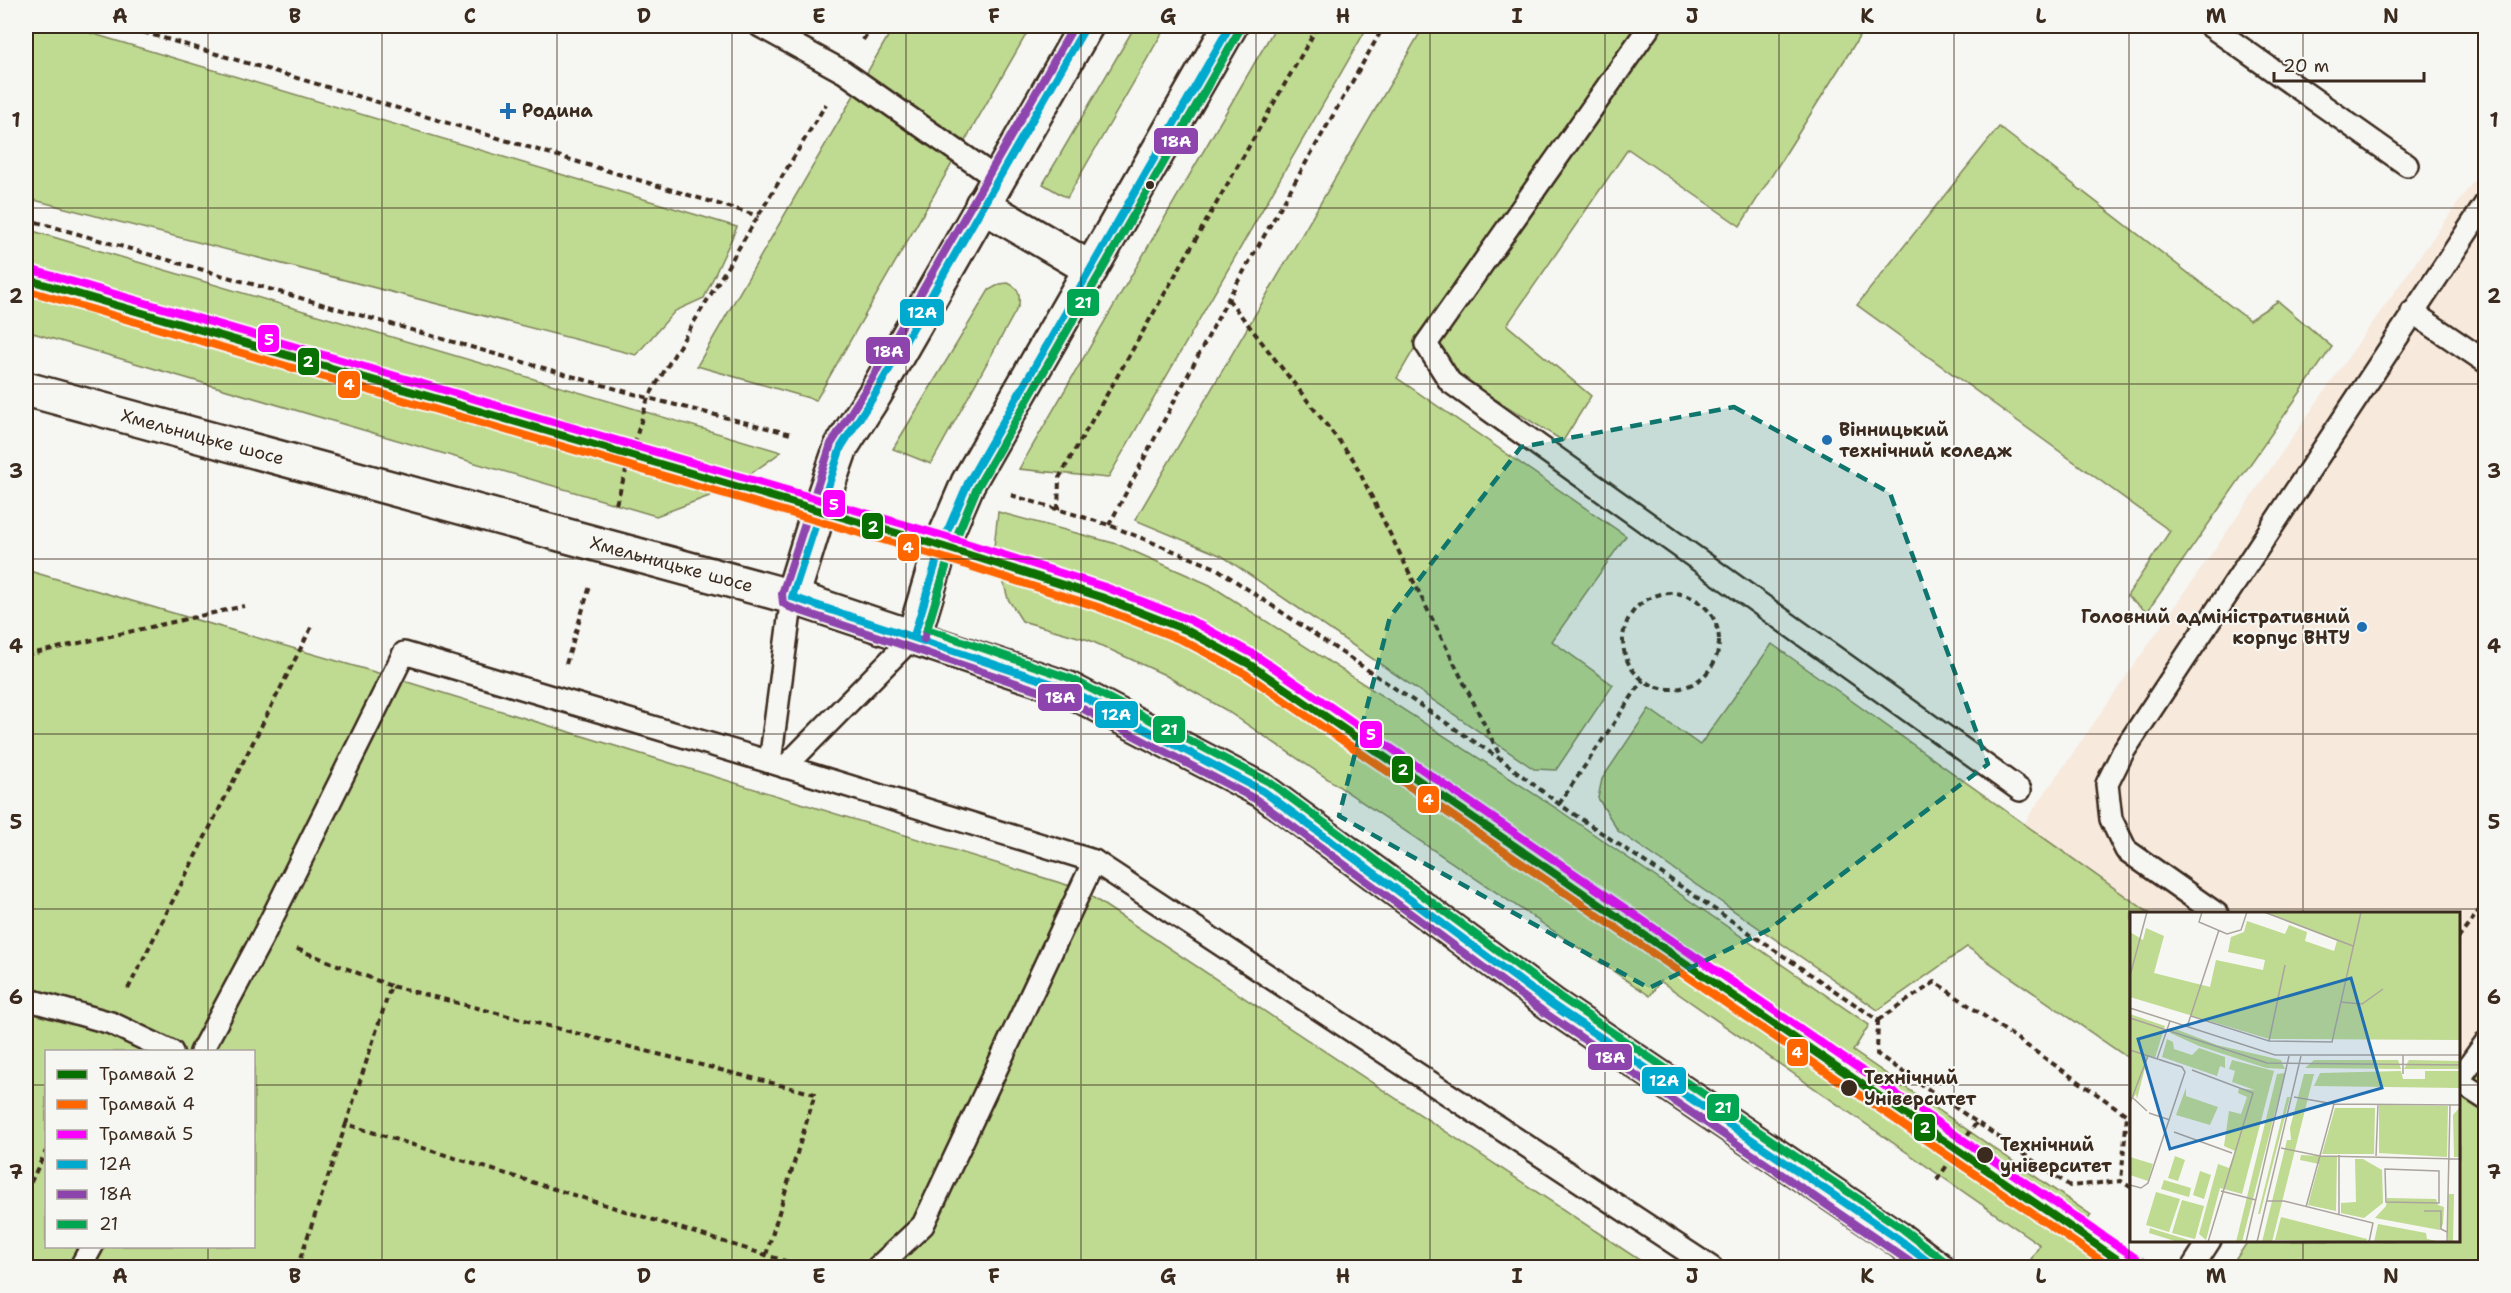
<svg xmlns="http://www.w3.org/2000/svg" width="2511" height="1293" font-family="'Shantell Sans',sans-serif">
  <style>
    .built { fill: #f7e9dc }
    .green { fill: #bfda91; stroke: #7d8258; stroke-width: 1.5; fill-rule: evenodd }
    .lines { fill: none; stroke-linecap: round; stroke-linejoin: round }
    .lane-casing { stroke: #3b2a1e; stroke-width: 26 }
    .secondary-casing { stroke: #3b2a1e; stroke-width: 38 }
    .primary-casing { stroke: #3b2a1e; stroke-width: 38 }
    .path { stroke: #3b2a1e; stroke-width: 4; stroke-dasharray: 6 4.5; stroke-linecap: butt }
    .lane { stroke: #f6f6f2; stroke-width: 21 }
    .secondary { stroke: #f6f6f2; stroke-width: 33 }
    .primary { stroke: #f6f6f2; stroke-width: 33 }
    .bus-1-casing { stroke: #f6f6f2; stroke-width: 12 }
    .bus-2-casing { stroke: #f6f6f2; stroke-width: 12 }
    .bus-3-casing { stroke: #f6f6f2; stroke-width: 12 }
    .bus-1 { stroke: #00a9ce; stroke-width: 8 }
    .bus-2 { stroke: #8e44ad; stroke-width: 8 }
    .bus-3 { stroke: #00a651; stroke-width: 8 }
    .tram-1-casing { stroke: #f6f6f2; stroke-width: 12 }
    .tram-2-casing { stroke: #f6f6f2; stroke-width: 12 }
    .tram-3-casing { stroke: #f6f6f2; stroke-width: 12 }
    .tram-1 { stroke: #077000; stroke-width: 8 }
    .tram-2 { stroke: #f60; stroke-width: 8 }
    .tram-3 { stroke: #fb00ff; stroke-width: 8 }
    .marked { fill: #0f766e; fill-opacity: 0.2; stroke: #0f766e; stroke-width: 4.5; stroke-dasharray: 12 8; stroke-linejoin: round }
    .grid { fill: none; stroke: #3b2a1e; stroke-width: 1.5; stroke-opacity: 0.55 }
    .poi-dot { fill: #1f6fb2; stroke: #f6f6f2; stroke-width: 2 }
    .bus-dot { fill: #3b2a1e; stroke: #f6f6f2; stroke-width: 2 }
    .labels { text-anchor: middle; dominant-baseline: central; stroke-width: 4.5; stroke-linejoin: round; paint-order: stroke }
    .poi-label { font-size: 18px; font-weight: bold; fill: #3b2a1e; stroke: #f6f6f2; text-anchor: start }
    .street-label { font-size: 18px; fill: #3b2a1e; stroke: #f6f6f2 }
    .stop-label { font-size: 18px; font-weight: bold; fill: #3b2a1e; stroke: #f6f6f2; text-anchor: start }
    .inset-road { fill: none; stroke: #aba49d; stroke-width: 1.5 }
    .view { fill: #1f6fb2; fill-opacity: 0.15; stroke: #1f6fb2; stroke-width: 3 }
    .inset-edge { fill: none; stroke: #3b2a1e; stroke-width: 3 }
    .line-badge { stroke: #f6f6f2; stroke-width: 2 }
    .badge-label { font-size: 16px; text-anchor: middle; font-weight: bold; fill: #fff }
    .neatline { fill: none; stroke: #3b2a1e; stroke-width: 2 }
    .grid-label { font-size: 20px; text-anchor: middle; font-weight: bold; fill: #3b2a1e }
  </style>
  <rect width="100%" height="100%" fill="#f6f6f2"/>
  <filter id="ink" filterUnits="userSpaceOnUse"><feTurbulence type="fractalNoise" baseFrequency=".0167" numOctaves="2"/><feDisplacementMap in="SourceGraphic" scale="12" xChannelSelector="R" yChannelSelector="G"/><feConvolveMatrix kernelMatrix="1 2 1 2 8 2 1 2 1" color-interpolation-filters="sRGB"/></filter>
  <g filter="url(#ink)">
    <path class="built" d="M 2485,165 L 2485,1225 L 2459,1206 L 2458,914 L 2132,914 L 1991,871 L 2356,346 Z"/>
    <g class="green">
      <path d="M 26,26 L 67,26 L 737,227 L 704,298 L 675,311 L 636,355 L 26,198 Z"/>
      <path d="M 894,26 L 1031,26 L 816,400 L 697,366 Z"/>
      <path d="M 1135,26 L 1166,26 L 1067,198 L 1043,184 Z"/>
      <path d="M 1276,26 L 1368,26 L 1108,478 L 1019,469 Z"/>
      <path d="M 1424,26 L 1848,26 L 1859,37 L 1740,226 L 1628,149 L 1507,325 L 1591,396 L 1563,441 L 1414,349 L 1397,378 L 1626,536 L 1552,641 L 1613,685 L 1556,770 L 1534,769 L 1222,556 L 1135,520 Z"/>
      <path d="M 1999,127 L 2249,320 L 2278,301 L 2332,347 L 2147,612 L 2127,596 L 2170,531 L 1857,305 Z"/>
      <path d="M 26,229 L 781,452 L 731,488 L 656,516 L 26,331 Z"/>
      <path d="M 1008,283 C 1019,288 1020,293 1019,305 L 931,464 L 893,449 L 989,290 L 1000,284 Z"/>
      <path d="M 998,512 L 1117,544 L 1210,585 L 1556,808 L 1869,1025 L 1853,1051 L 2091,1215 L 2087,1221 L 2150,1262 L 2146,1267 L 2043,1267 L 2031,1259 L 2040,1245 L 1660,981 L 1650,996 L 1224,709 L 1163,674 L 1089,640 L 1022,621 L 1008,599 L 994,547 Z"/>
      <path d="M 26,570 L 378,673 L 1080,889 L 1650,1267 L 26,1267 ZM 46,1052 L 254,1052 L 254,1246 L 46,1246 Z"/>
      <path d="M 1772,644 L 2149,913 L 2132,914 L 2131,1060 L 1967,947 L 1878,1010 L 1618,831 L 1598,798 L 1602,779 L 1649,709 L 1700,745 Z"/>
      <path d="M 2485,1042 L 2485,1267 L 2230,1268 L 2248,1241 L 2458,1240 L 2459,1081 Z"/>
    </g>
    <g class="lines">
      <defs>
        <g id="lane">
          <path d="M 760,26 L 844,72 L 997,179"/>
          <path d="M 1650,26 L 1426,344 L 1450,382 L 2020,790"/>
          <path d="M 2210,26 L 2407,165"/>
          <path d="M 2412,312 L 2486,362"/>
          <path d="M 770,762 L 792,597"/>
          <path d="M 785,767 L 914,636"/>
          <path d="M 2217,914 L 2126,850 L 2111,819 L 2107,784 L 2123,752 L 2486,203"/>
          <path d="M 26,999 L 111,1023 L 172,1052"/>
          <path d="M 201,1052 L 263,936 L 404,653 L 770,762 L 1094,861 L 1712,1268"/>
          <path d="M 2458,1081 L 2486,1042"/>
          <path d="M 2458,1081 L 2486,1099"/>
          <path d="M 80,1268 L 92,1246"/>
          <path d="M 877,1268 L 923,1225 L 1094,861"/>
          <path d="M 2192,1268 L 2210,1240"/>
        </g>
        <g id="secondary">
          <path d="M 982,205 L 1091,269"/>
          <path d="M 792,597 L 819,510 L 841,447 L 875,394 L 1086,26"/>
          <path d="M 914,636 L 941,546 L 968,483 L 1230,26"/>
        </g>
        <g id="primary">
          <path id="s1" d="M 26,389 L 792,597 L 1068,689 L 1263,791 L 1554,1006 L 1897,1238 L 1937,1268"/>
        </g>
      </defs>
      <use href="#lane" class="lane-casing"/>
      <use href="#secondary" class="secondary-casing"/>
      <use href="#primary" class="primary-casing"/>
      <g class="path">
        <path d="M 123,26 L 759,216"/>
        <path d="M 863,40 L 872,26"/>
        <path d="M 26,219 L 648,398 L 791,434"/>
        <path d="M 1228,299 L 1353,459 L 1502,760"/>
        <path d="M 1011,495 L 1109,525 L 1216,568 L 1503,761 L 1559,804 L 1878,1020"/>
        <path d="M 616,504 L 648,398 L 826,104"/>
        <path d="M 1058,510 L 1059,478 L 1318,26"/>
        <path d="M 1109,525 L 1228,299 L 1384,26"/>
        <circle cx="1671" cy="641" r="48"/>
        <path d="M 26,655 L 244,606"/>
        <path d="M 566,664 L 590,586"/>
        <path d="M 1559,804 L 1643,680"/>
        <path d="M 2458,939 L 2486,901"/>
        <path d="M 297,949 L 391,986"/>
        <path d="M 128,989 L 312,626"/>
        <path d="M 1878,1020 L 1935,982 L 2127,1115 L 2121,1181"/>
        <path d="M 1878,1020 L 1877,1054 L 2070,1186 L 2121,1181 L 2132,1188"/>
        <path d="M 1937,1180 L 1977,1122"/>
        <path d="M 26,1192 L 46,1151"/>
        <path d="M 766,1255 L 815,1094 L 391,986 L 346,1124 L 766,1255 L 807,1268"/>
        <path d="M 297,1268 L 346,1124"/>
      </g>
      <use href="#lane" class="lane"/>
      <use href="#secondary" class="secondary"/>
      <use href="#primary" class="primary"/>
      <defs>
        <g id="bus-1">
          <path d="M 1086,26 L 875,394 L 841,447 L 792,597 L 1068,689 L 1263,791 L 1554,1006 L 1897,1238 L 1936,1268"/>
          <path d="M 914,636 L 941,546 L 968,483 L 1230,26"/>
        </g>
        <g id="bus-2">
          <path d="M 1074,26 L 866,389 L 831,444 L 782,594 L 783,603 L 789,607 L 1064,699 L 1257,800 L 1548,1015 L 1919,1268"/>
          <path d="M 924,639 L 951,550 L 977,488 L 1239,31"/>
        </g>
        <path id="bus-3" d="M 1239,31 L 977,488 L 951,550 L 927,629 L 1072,679 L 1269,782 L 1560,997 L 1903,1229 L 1943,1260"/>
      </defs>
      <use href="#bus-1" class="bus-1-casing"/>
      <use href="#bus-2" class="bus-2-casing"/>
      <use href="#bus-3" class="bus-3-casing"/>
      <use href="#bus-1" class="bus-1"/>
      <use href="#bus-2" class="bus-2"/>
      <use href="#bus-3" class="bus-3"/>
      <defs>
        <path id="tram-1" d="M 26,279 L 941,546 L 1101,597 L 1186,630 L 1249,664 L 2130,1268"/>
        <path id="tram-2" d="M 26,290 L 938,556 L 1098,607 L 1182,640 L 1244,673 L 2112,1268"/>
        <path id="tram-3" d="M 29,269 L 944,536 L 1105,587 L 1190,620 L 1255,655 L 2137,1259"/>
      </defs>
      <use href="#tram-1" class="tram-1-casing"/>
      <use href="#tram-2" class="tram-2-casing"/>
      <use href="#tram-3" class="tram-3-casing"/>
      <use href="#tram-1" class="tram-1"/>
      <use href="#tram-2" class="tram-2"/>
      <use href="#tram-3" class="tram-3"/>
    </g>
  </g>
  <path class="marked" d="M 1734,407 L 1890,493 L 1988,764 L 1768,930 L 1649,988 L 1339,816 L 1390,617 L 1521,447 Z"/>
  <path class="grid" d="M 208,26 L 208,1052M 382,26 L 382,1268M 557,26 L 557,1268M 732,26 L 732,1268M 906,26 L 906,1268M 1081,26 L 1081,1268M 1256,26 L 1256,1268M 1430,26 L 1430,1268M 1605,26 L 1605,1268M 1779,26 L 1779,1268M 1954,26 L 1954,1268M 2129,26 L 2129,1268M 2303,26 L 2303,914M 26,208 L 2486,208M 26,384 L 2486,384M 26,559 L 2486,559M 26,734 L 2486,734M 26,909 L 2486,909M 26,1085 L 46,1085M 254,1085 L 2132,1085M 2458,1085 L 2486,1085M 2303,1240 L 2303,1268M 208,1246 L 208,1268"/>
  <g class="poi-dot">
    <path d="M505 102h6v6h6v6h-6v6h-6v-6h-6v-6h6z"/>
    <circle cx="1827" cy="440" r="6"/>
    <circle cx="2362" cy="627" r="6"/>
  </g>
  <g class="bus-dot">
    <circle cx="1150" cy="185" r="5"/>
    <circle cx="1849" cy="1088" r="9"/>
    <circle cx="1985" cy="1155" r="9"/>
  </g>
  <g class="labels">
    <g class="poi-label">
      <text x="522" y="111">Родина</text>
      <text x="1839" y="430">Вінницький<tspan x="1839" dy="21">технічний коледж</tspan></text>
      <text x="2350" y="617" text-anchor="end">Головний адміністративний<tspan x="2350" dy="21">корпус ВНТУ</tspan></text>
    </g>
    <g class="street-label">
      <text stroke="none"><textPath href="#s1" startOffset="183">Хмельницьке шосе</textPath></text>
      <text stroke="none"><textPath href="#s1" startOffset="669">Хмельницьке шосе</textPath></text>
    </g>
    <g class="stop-label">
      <text x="1864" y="1078">Технічний<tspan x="1864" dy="21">Університет</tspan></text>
      <text x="2000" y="1145">Технічний<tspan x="2000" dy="21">університет</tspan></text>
    </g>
  </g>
  <g transform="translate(2130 912)">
    <rect width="330" height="330" fill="#f6f6f2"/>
    <path d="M 134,0 L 330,0 L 330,128 L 139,127 L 0,85 L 0,20 L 13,28 L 16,16 L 34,24 L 24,61 L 80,75 L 86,48 L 133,58 L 135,48 L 98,40 L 101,25 L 114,20 L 117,9 L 155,22 L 159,13 L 177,20 L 175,29 L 204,39 L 207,29 ZM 0,102 L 35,114 L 25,146 L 18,144 L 7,187 L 6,182 L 0,191 ZM 43,116 L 87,133 L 151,148 L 155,157 L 136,156 L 69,134 L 40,121 ZM 37,127 L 43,130 L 44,137 L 62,143 L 69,136 L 95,145 L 95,156 L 90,154 L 87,164 L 32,145 ZM 102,148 L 144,159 L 112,282 L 90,276 L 76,328 L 69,322 L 88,252 L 99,256 L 105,239 L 94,234 L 99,199 L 111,202 L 117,185 L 108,181 L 109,176 L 125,178 L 102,170 L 105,159 L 99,157 ZM 184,148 L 268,148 L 271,157 L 175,156 ZM 279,148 L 330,149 L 330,157 L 274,157 ZM 271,159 L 273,167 L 295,167 L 295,159 L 330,159 L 330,176 L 184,174 L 190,161 ZM 155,161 L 112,330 L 106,330 L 147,162 ZM 174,162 L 184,162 L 142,330 L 132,330 L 157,228 L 161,228 L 160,216 ZM 56,176 L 56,184 L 88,195 L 80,213 L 46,203 ZM 157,185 L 160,185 L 130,302 L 128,302 ZM 249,193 L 318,194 L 317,245 L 249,241 ZM 330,195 L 330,245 L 324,245 L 323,203 ZM 205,196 L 245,196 L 244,242 L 192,242 ZM 171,243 L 207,245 L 206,299 L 178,293 L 189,252 L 170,248 ZM 45,244 L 55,248 L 48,269 L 38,266 ZM 0,245 L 23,252 L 18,269 L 0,263 ZM 225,247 L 233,247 L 252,258 L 253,291 L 234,306 L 211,301 L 211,291 L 226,290 ZM 70,259 L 81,263 L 74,287 L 63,283 ZM 34,268 L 61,276 L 59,285 L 31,277 ZM 26,280 L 50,287 L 39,320 L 16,313 ZM 318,282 L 324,282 L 323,330 L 318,330 ZM 257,286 L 306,287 L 308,293 L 314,295 L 313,312 L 310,318 L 245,306 L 256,294 ZM 52,288 L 74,294 L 65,327 L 42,321 ZM 151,305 L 237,327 L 236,330 L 145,328 ZM 248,312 L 296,321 L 297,327 L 312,330 L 244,330 ZM 20,316 L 65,330 L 48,330 L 19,321 Z" fill="#bfda91"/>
    <path class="inset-road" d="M 72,0 L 69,10 L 97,22 L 111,18 L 117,0M 134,0 L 223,34M 0,64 L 17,0M 210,90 L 232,92 L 253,77M 0,96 L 145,143 L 330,143M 61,104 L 139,129 L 202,130 L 231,0M 0,106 L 137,151 L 330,153M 57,115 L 89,18M 139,129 L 155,53M 0,138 L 52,155 L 55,160 L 18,271 L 11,276 L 0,273M 273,143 L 273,162M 27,147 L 40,109M 62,158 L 123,181 L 78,330M 164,185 L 204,192M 3,186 L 17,199M 0,191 L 18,144M 19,201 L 40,208M 44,220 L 102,241M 151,236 L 190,244 L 330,247M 246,244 L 248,192M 255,257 L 309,259 L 309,291 L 256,290 ZM 91,279 L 126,288M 137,289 L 154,289 L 243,311 L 239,330M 176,295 L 204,192 L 330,193M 294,299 L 311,299 L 311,317 L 317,320M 209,303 L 209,243M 116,330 L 159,144M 127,330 L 171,144M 317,330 L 320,193"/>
    <path class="view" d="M 221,66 L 252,176 L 40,237 L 8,127 Z"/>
    <rect width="330" height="330" class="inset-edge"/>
  </g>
  <g class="line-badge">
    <rect x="1153" y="127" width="46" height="28" rx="6" fill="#8e44ad"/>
    <rect x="1066" y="288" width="34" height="29" rx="6" fill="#00a651"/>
    <rect x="899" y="298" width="46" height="29" rx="6" fill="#00a9ce"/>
    <rect x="257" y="324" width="23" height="29" rx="6" fill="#fb00ff"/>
    <rect x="865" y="336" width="46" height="29" rx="6" fill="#8e44ad"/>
    <rect x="297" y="347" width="23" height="29" rx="6" fill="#077000"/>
    <rect x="337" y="370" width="24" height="29" rx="6" fill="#f60"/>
    <rect x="822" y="489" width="24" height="29" rx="6" fill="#fb00ff"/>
    <rect x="861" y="512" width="23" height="28" rx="6" fill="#077000"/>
    <rect x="897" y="533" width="23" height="29" rx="6" fill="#f60"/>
    <rect x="1037" y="683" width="46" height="29" rx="6" fill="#8e44ad"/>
    <rect x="1094" y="700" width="45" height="29" rx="6" fill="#00a9ce"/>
    <rect x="1152" y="715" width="34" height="29" rx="6" fill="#00a651"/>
    <rect x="1359" y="720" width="24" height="29" rx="6" fill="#fb00ff"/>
    <rect x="1391" y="755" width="23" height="29" rx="6" fill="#077000"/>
    <rect x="1417" y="785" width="23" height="29" rx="6" fill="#f60"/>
    <rect x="1786" y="1038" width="23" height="29" rx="6" fill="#f60"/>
    <rect x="1587" y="1043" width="46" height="28" rx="6" fill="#8e44ad"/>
    <rect x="1641" y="1066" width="46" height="29" rx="6" fill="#00a9ce"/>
    <rect x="1706" y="1093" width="34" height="29" rx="6" fill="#00a651"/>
    <rect x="1913" y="1113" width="23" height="29" rx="6" fill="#077000"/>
  </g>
  <g class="badge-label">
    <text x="1176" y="147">18А</text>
    <text x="1083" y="308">21</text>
    <text x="922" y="318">12А</text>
    <text x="269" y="345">5</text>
    <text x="888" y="357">18А</text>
    <text x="308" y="367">2</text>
    <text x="349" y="390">4</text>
    <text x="834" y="510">5</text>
    <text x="873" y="532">2</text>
    <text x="908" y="553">4</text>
    <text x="1060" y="703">18А</text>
    <text x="1116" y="720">12А</text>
    <text x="1169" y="735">21</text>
    <text x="1371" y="740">5</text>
    <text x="1403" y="775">2</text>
    <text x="1428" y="805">4</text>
    <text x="1797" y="1058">4</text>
    <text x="1610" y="1063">18А</text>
    <text x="1664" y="1086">12А</text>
    <text x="1723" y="1113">21</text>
    <text x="1925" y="1133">2</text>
  </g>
  <rect width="2511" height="1293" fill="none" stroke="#f6f6f2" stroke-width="66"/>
  <rect x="45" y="1050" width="210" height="198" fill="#f6f6f2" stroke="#aba49d" stroke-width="1.5"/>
  <rect x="57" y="1070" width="30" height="9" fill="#077000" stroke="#aba49d" stroke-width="1.5"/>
  <text x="99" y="1080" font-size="18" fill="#3b2a1e">Трамвай 2</text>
  <rect x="57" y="1100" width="30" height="9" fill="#ff6600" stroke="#aba49d" stroke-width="1.5"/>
  <text x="99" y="1110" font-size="18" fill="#3b2a1e">Трамвай 4</text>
  <rect x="57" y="1130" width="30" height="9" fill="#fb00ff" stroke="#aba49d" stroke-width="1.5"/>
  <text x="99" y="1140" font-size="18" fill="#3b2a1e">Трамвай 5</text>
  <rect x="57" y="1160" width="30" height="9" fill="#00a9ce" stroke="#aba49d" stroke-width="1.5"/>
  <text x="99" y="1170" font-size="18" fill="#3b2a1e">12А</text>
  <rect x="57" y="1190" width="30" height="9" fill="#8e44ad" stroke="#aba49d" stroke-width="1.5"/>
  <text x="99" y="1200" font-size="18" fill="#3b2a1e">18А</text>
  <rect x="57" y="1220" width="30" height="9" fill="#00a651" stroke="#aba49d" stroke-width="1.5"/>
  <text x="99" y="1230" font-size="18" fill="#3b2a1e">21</text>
  <path d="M2274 72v9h150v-9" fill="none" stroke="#3b2a1e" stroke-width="3"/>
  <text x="2283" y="72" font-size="18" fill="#3b2a1e" stroke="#f6f6f2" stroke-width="4.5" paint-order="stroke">20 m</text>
  <rect x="33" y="33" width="2445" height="1227" class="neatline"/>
  <g class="grid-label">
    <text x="120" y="23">A</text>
    <text x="295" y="23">B</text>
    <text x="470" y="23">C</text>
    <text x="644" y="23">D</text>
    <text x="819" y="23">E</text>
    <text x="994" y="23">F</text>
    <text x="1168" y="23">G</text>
    <text x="1343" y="23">H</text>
    <text x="1517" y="23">I</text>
    <text x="1692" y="23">J</text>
    <text x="1867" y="23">K</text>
    <text x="2041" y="23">L</text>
    <text x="2216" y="23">M</text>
    <text x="2391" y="23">N</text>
    <text x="16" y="127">1</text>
    <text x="2494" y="127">1</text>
    <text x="16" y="303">2</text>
    <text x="2494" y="303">2</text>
    <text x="16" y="478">3</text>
    <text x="2494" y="478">3</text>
    <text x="16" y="653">4</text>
    <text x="2494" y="653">4</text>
    <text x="16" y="829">5</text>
    <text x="2494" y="829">5</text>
    <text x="16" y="1004">6</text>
    <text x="2494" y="1004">6</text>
    <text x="16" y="1179">7</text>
    <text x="2494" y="1179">7</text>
    <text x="120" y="1283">A</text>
    <text x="295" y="1283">B</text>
    <text x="470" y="1283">C</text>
    <text x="644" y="1283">D</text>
    <text x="819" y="1283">E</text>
    <text x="994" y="1283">F</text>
    <text x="1168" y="1283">G</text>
    <text x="1343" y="1283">H</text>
    <text x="1517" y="1283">I</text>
    <text x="1692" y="1283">J</text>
    <text x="1867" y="1283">K</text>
    <text x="2041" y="1283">L</text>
    <text x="2216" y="1283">M</text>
    <text x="2391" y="1283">N</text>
  </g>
</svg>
